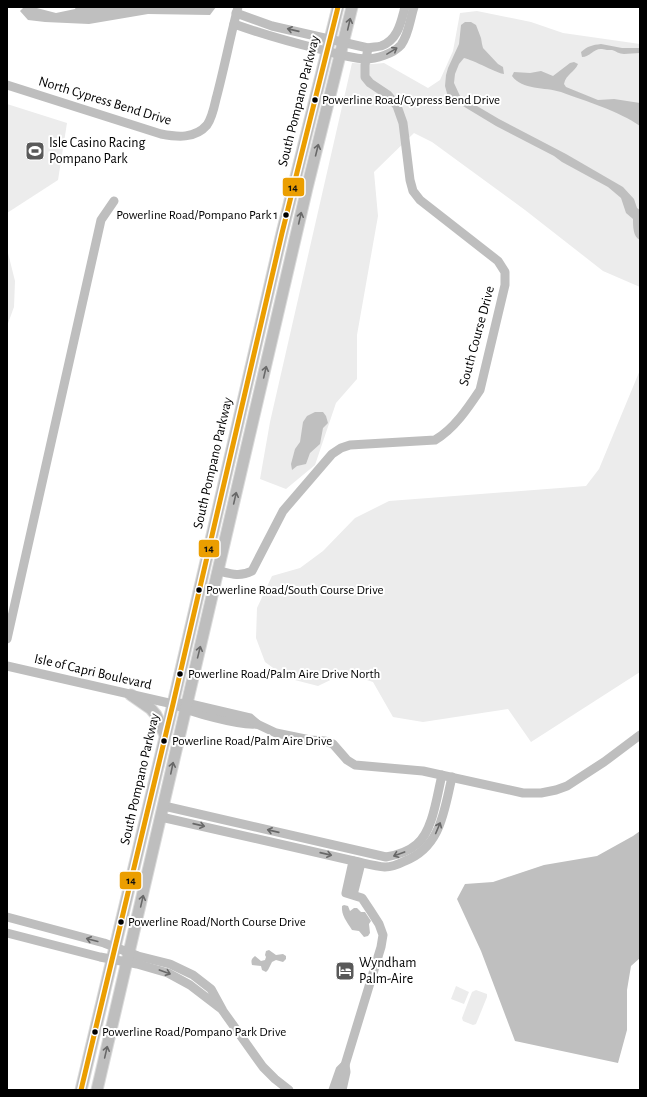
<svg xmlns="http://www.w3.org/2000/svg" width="647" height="1097" font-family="'Alegreya Sans',sans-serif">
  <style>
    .green { fill: #ececec }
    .water { fill: #bfbfbf }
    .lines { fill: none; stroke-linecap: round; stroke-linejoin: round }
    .major-casing { stroke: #dbdbdb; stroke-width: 13 }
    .minor { stroke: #bebebe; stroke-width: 9 }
    .major { stroke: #bebebe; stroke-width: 11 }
    .bus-1-casing { stroke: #fff; stroke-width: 8 }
    .bus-1 { stroke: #eb9e00; stroke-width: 5 }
    .oneway { stroke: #686868 }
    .bus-dot { fill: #000; stroke: #fff; stroke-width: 1.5 }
    .labels { text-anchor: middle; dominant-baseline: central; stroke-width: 4; stroke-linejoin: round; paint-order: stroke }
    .bus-label { font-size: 13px; fill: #000; stroke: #fff; text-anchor: start }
    .street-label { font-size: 14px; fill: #000; stroke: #fff }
    .poi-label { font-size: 14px; fill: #000; stroke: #fff; text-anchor: start }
    .line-badge { stroke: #fff; stroke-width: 1.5 }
    .pale-badge-label { font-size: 11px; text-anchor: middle; font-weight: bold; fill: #111 }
  </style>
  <rect width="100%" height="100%" fill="#fff"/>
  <g class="green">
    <path d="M 477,11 L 531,22 L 563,33 L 640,44 L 640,287 L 603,271 L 525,210 L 432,142 L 414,133 L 374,172 L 378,216 L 357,335 L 357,379 L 336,403 L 315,465 L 286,489 L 260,479 L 270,422 L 352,63 L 373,64 L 384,63 L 428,88 L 440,80 L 453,51 L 460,13 Z"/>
    <path d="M 7,104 L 67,123 L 58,180 L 7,213 Z"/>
    <path d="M 7,249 L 15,281 L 14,307 L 7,326 Z"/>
    <path d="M 640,370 L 640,672 L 531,742 L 508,709 L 423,722 L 393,717 L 373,682 L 345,673 L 318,686 L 287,678 L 265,662 L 256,638 L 257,608 L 272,576 L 300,568 L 323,551 L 355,518 L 389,501 L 586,486 L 599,469 Z"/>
    <path d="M 456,986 L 469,992 L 464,1004 L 451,999 Z"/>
    <path d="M 476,990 L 487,994 L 487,997 L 476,1024 L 473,1025 L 463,1021 L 462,1018 L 472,992 Z"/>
  </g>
  <g class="water">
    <path d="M 24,7 L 33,7 L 56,13 L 75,9 L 76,7 L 216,7 L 210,15 L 148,14 L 89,24 L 45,22 L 28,20 L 20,11 Z"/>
    <path d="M 465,22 L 471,22 L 476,25 L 481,38 L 482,44 L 483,48 L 498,64 L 503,67 L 504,74 C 499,74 473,60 464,58 L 459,64 L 455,74 L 454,83 L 460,96 L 499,119 L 566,154 L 623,187 L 634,199 L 637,208 L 640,210 L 640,240 C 633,237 633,226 633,219 L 626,213 L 621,198 L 608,187 L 562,162 L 554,156 L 496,126 L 448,97 L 445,86 L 446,75 L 448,68 L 459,44 L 461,25 Z"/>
    <path d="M 601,44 L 622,48 L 640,48 L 640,53 C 635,53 629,54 624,54 C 619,54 616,51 612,50 C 608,50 606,50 602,49 C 594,48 590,57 582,57 L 581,52 C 588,46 592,45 601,44 Z"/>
    <path d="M 574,62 L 578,64 C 575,72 566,74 564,84 L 566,87 L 598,100 L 614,99 L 640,103 L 640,126 C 619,111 585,101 561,92 C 545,87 522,90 512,76 L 514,72 L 530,73 L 541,71 L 553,76 L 570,63 Z"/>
    <path d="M 315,412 L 323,412 L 326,416 L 328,423 L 323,428 L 320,444 L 310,453 L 306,464 L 297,466 L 292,470 L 291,464 L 295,449 L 300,442 L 303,422 L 307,416 Z"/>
    <path d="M 640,831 L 640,958 L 631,966 L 627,990 L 627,1030 L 618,1063 L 515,1041 L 481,951 L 457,899 L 465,884 L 493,882 L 544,865 L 597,856 L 633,836 Z"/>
    <path d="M 344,905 L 348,906 L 350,911 L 354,908 L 357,908 L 361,912 L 365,912 L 371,921 L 369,924 L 370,933 L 368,936 L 364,937 L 359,931 L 352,930 C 347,922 341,915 342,906 Z"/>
    <path d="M 269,950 L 276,955 L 283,954 L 286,956 L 286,959 L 283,962 L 276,960 L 272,962 L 268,970 L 266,972 L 262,970 L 261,966 L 252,965 C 251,961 251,959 255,956 L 261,961 L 265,960 L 266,957 L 265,955 L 266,951 Z"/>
  </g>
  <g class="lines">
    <defs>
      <g id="major">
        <path d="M 131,695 L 151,709 L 156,715 L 165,735"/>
        <path d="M 81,1090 L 173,704 L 282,233 L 338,7"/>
        <path d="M 97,1090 L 307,188 L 352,7"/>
      </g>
    </defs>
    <use href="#major" class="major-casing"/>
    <g class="minor">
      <path d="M 236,13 L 272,26 L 368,48 C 372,47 377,47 381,46 C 398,40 401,22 405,7"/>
      <path d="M 234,24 C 262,34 290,42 319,49 C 334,53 349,58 365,59 C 376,59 393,54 401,45 C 409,34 410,19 414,7"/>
      <path d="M 7,85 L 161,134 C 177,137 195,139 207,125 C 212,118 214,108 216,99 C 224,69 230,38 238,7"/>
      <path d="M 219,571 C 231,574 240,577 252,571 L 283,511 L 332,454 L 341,448 L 350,445 L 435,440 C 454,429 468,408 480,390 L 505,285 L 505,272 L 498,261 L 420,200 L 413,191 L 410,180 L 403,123 L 397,106 L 388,95 L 370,83 L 365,77 L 365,65 L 368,48"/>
      <path d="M 7,639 L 101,220 L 114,201"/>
      <path d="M 7,666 L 173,704 C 190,712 239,726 257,724"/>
      <path d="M 173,704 L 186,703 L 250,718 L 257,724 L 276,733 L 310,740 L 325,741 L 333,744 L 347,760 L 355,765 L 423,771 L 523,793 L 541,793 L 556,790 L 567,786 L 604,762 L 640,735"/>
      <path d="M 164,806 L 386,857 C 397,855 408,852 417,844 C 433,831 437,795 442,775"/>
      <path d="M 161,817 L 354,861 C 364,863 375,866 385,867 C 391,867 399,864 405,861 C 441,847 444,811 452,777"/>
      <path d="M 7,917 L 104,943 L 138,956 L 170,964 L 193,975 L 211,989 L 223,1011 L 263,1067 L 275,1079 L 289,1090"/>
      <path d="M 7,933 L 100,957 L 137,964 L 168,973 L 190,985 L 220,1008"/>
      <path d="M 333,1090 L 340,1070 L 345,1065 L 381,947 L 383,935 L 379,924 L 370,910 L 362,898 L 346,893 L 352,866 L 354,861 L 360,867 L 353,895"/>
      <path d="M 342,1090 L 346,1072 L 345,1065"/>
    </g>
    <use href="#major" class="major"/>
    <defs>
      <path id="bus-1" d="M 81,1090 L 173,704 L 282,233 L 338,7"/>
    </defs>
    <use href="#bus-1" class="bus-1-casing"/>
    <use href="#bus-1" class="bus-1"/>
  </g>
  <defs><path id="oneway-shaft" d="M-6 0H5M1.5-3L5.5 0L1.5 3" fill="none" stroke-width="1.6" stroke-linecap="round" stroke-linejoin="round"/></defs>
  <g class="oneway">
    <use href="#oneway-shaft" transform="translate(349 24) rotate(-77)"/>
    <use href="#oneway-shaft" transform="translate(293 30) rotate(-167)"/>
    <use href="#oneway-shaft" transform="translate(392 51) rotate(-31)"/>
    <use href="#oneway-shaft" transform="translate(317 150) rotate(-76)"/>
    <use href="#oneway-shaft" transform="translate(300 218) rotate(-77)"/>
    <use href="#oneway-shaft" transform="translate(265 372) rotate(-77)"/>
    <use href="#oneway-shaft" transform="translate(235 498) rotate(-77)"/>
    <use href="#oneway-shaft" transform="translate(199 652) rotate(-76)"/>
    <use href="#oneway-shaft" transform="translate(172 768) rotate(-78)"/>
    <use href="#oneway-shaft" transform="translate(199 825) rotate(13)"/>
    <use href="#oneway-shaft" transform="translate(438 828) rotate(-67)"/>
    <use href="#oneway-shaft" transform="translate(273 831) rotate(-167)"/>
    <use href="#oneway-shaft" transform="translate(326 854) rotate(13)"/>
    <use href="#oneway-shaft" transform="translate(399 854) rotate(160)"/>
    <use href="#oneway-shaft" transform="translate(142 901) rotate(-77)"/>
    <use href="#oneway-shaft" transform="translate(92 940) rotate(-165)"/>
    <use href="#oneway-shaft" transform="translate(165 972) rotate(20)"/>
    <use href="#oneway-shaft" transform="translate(106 1052) rotate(-77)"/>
  </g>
  <defs>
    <symbol id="stadium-square" viewBox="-11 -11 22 22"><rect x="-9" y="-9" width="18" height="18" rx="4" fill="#595959" stroke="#fff"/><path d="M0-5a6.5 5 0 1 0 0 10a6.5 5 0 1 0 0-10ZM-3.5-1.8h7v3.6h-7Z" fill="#fff"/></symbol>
    <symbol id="hotel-square" viewBox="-11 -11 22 22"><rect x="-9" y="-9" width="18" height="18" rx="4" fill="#595959" stroke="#fff"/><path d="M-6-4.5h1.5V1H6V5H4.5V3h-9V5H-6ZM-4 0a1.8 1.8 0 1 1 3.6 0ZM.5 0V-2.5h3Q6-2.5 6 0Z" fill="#fff"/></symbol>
  </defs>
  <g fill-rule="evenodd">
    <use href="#stadium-square" x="24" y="140" width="22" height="22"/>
    <use href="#hotel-square" x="334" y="960" width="22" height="22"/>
  </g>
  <g class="bus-dot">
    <circle cx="315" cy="100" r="3.5"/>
    <circle cx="286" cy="215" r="3.5"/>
    <circle cx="199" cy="590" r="3.5"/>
    <circle cx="180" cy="674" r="3.5"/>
    <circle cx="164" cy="741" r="3.5"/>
    <circle cx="121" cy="922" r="3.5"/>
    <circle cx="95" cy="1032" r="3.5"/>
  </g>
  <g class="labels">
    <g class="bus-label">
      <text x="322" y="100">Powerline Road/Cypress Bend Drive</text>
      <text x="278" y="215" text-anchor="end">Powerline Road/Pompano Park 1</text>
      <text x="206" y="590">Powerline Road/South Course Drive</text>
      <text x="188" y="674">Powerline Road/Palm Aire Drive North</text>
      <text x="172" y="741">Powerline Road/Palm Aire Drive</text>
      <text x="128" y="922">Powerline Road/North Course Drive</text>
      <text x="102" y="1032">Powerline Road/Pompano Park Drive</text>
    </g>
    <g class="street-label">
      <text transform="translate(105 101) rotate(17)">North Cypress Bend Drive</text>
      <text transform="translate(299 101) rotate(-76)">South Pompano Parkway</text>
      <text transform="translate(477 336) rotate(-75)">South Course Drive</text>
      <text transform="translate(213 463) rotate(-77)">South Pompano Parkway</text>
      <text transform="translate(93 672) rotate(13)">Isle of Capri Boulevard</text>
      <text transform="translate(140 779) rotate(-77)">South Pompano Parkway</text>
    </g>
    <g class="poi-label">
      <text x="49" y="143">Isle Casino Racing<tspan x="49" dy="16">Pompano Park</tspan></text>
      <text x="359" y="963">Wyndham<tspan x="359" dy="16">Palm-Aire</tspan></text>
    </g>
  </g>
  <g class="line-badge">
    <rect x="282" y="177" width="23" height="20" rx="4" fill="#eb9e00"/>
    <rect x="198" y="539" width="22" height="19" rx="4" fill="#eb9e00"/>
    <rect x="119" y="871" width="23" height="19" rx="4" fill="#eb9e00"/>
  </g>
  <g class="pale-badge-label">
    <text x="293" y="191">14</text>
    <text x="209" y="552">14</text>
    <text x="131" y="884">14</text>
  </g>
  <rect width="647" height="1097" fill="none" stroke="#000000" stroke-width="16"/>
</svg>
